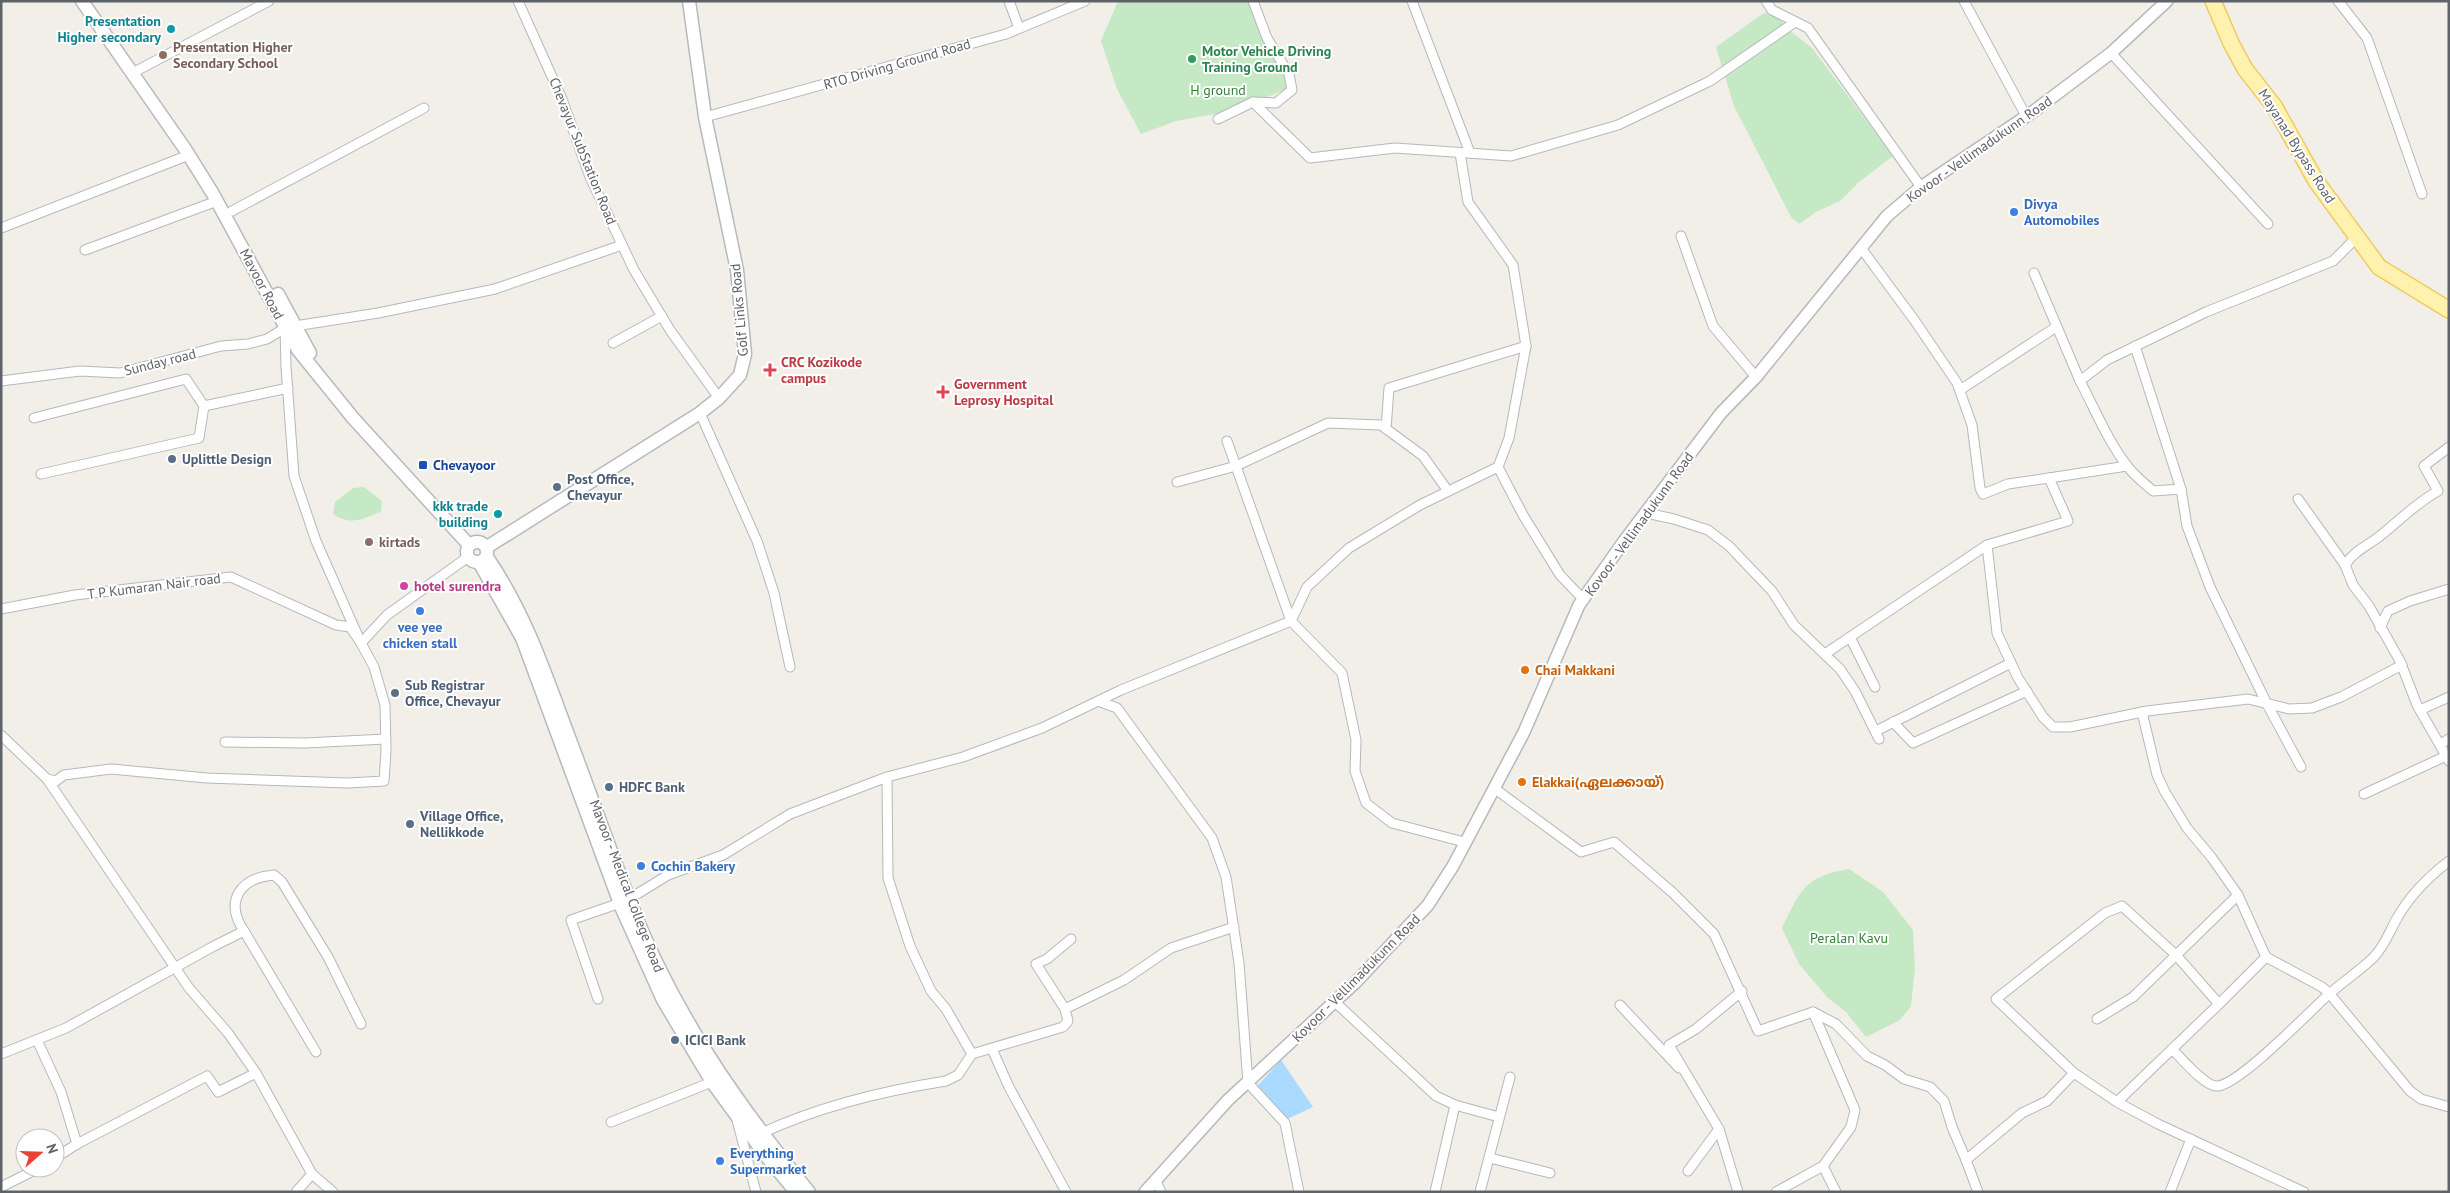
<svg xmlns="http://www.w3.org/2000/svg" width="2450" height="1193" font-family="'PT Sans','Noto Sans Malayalam',sans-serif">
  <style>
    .green { fill: #c5e8c5 }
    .water { fill: #aadaff }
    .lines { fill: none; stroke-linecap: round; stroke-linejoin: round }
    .minor-casing { stroke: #b5b8bc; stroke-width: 11 }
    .tertiary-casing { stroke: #b5b8bc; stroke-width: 14 }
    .secondary-casing { stroke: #b6babf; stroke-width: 15 }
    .primary-casing { stroke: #f2c960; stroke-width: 18 }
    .minor { stroke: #fff; stroke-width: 9 }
    .tertiary { stroke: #fff; stroke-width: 11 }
    .secondary { stroke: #fff; stroke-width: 12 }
    .primary { stroke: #fff2af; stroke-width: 15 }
    .culture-dot { fill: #0f9aa8; stroke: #fff; stroke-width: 2 }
    .education-dot { fill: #8d6e63; stroke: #fff; stroke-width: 2 }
    .leisure-dot { fill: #2e9e5b; stroke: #fff; stroke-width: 2 }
    .shop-dot { fill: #3f7fe0; stroke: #fff; stroke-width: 2 }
    .health-dot { fill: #e0444e; stroke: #fff; stroke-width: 2 }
    .service-dot { fill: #5c6f8a; stroke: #fff; stroke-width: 2 }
    .transit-dot { fill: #1a4fb4; stroke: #fff; stroke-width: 2 }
    .hotel-dot { fill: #d1479c; stroke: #fff; stroke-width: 2 }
    .food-dot { fill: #e8710a; stroke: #fff; stroke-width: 2 }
    .labels { text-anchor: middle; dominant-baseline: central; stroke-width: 4; stroke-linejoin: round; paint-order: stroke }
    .culture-label { font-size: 14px; font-weight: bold; fill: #0d838f; stroke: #fff; text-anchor: end }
    .education-label { font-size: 14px; font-weight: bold; fill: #785e54; stroke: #fff; text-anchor: start }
    .leisure-label { font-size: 14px; font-weight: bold; fill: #27864d; stroke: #fff; text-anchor: start }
    .street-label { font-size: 14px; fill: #5f6368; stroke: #fff }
    .park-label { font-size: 14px; fill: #348238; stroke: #fff }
    .shop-label { font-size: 14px; font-weight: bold; fill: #366cbe; stroke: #fff; text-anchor: start }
    .health-label { font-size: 14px; font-weight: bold; fill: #be3a42; stroke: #fff; text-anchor: start }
    .service-label { font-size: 14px; font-weight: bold; fill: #4e5e75; stroke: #fff; text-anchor: start }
    .transit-label { font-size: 14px; font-weight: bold; fill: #164399; stroke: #fff; text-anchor: start }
    .hotel-label { font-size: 14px; font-weight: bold; fill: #b23c85; stroke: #fff; text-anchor: start }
    .food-label { font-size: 14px; font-weight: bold; fill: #c56008; stroke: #fff; text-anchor: start }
  </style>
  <rect width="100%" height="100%" fill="#f1efe8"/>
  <g class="green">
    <path d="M 1118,1 L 1253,1 L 1290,88 L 1231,111 L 1176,121 L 1141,134 L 1117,89 L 1101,41 Z"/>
    <path d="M 1772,10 L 1789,30 L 1812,48 L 1893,156 L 1859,182 L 1840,201 L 1816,212 L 1799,224 L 1791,217 L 1734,106 L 1716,47 L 1761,15 Z"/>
    <path d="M 364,487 L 382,501 L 381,512 C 362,519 352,526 333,514 L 335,502 L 353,488 Z"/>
    <path d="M 1849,869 L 1883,892 L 1913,930 L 1915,968 L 1911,1006 L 1900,1020 L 1866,1037 L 1846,1012 L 1827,997 L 1799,964 L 1782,928 C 1800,891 1805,876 1849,869 Z"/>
  </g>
  <path class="water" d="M 1281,1060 L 1313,1107 L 1283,1121 L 1253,1091 Z"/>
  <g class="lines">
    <defs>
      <g id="minor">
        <path d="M 518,1 L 562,99 L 590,177 L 634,270 L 670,330 L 719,398"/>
        <path d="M 1009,1 L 1019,28"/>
        <path d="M 1412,1 L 1470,153"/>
        <path d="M 1766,1 L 1772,10 L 1808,28 L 1921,187"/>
        <path d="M 1964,1 L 2026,116"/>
        <path d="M 2338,1 L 2367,38 L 2422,194"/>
        <path d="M 2111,53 L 2268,224"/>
        <path d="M 138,70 L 269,1"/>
        <path d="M 1253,102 L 1310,158 L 1395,148 L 1511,156 L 1618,125 L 1710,81 L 1795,22"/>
        <path d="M 705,117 L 1006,34 L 1085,1"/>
        <path d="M 1218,119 L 1253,102 L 1276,103 L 1292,90 L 1289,74 L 1267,38 L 1253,1"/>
        <path d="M 1460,153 L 1468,202 L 1513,265 L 1526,346 L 1509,438 L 1498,467 L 1420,505 L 1349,548 L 1307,587 L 1291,621 L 1342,673 L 1356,740 L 1355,771 L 1366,803 L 1392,823 L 1464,842"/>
        <path d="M 232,211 L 424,108"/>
        <path d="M 1,228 L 189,155"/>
        <path d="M 1681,236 L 1713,326 L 1756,377"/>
        <path d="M 85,250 L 217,201"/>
        <path d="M 2034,273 L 2080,381"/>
        <path d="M 295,326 L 378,313 L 495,289 L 622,245"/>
        <path d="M 613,343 L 662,316"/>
        <path d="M 2135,346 L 2181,489"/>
        <path d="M 1,381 L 80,371 L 120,373 L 221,346 L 248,344 L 267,339 L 285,328 L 286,367 L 294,476 L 316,541 L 361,643 L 374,667 L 385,705 L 386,751 L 384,781 L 348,783 L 207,778 L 111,769 L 64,775 L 56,781 L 47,779"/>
        <path d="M 1960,390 L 2056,327"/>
        <path d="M 700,413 L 757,541 L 774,593 L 790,667"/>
        <path d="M 34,418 L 186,379 L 204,406"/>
        <path d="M 1386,429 L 1389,388 L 1526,346"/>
        <path d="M 2449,447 L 2424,466 L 2438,491 C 2416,503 2400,520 2380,536 C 2367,546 2354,551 2345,565 L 2353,585 L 2369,606 L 2400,661 L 2417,705 L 2449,761"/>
        <path d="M 1498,467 L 1523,515 L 1560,575 L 1583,599"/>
        <path d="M 41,474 L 199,438 L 204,406 L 288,388"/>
        <path d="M 2049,478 L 2127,466"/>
        <path d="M 1177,482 L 1236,466 L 1328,423 L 1381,425 L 1423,456 L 1448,491"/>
        <path d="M 2298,499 L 2345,565"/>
        <path d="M 1646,513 L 1674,519 L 1708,530 L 1729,546 L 1772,591 L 1794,625 L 1840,669 L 1855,691 L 1879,739"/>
        <path d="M 1987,545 L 1997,633 L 2018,678 L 2043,717 L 2053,727 L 2070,727 L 2147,711 L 2248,699 L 2289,709 L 2312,708 L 2341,697 L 2402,665"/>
        <path d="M 1,609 L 75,595 L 231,577 L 336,625 L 350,627 L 361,643 L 387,615 L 468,557"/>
        <path d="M 2380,628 L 2388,611 L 2410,601 L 2449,589"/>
        <path d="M 1850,637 L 1987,545 L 2068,521 L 2049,478 L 2008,484 L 1983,494 L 1980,488 L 1972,425 L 1957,383 L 1915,321 L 1861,248"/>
        <path d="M 1825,654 L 1850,637 L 1875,687"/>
        <path d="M 1098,701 L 1117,708 L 1212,838 L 1226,877 L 1239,963 L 1248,1083 L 1285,1123 L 1299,1192"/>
        <path d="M 2420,710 L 2449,697"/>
        <path d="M 2142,712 L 2157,775 L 2165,792 L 2187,828 L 2212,858 L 2238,895 L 2266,957 L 2322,987 L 2329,993 L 2410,1091 L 2421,1099 L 2449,1107"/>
        <path d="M 1893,722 L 1913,743 L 2027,691"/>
        <path d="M 1876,731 L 2011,663"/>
        <path d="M 1,735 L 47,779 L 189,988 L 228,1033 L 256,1073 L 312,1174 L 333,1192"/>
        <path d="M 225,742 L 305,743 L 386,739"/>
        <path d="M 2440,744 L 2449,739"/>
        <path d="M 2301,767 L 2267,704 L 2210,587 L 2187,526 L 2181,489 L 2153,491 C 2144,483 2135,476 2128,467 C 2108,442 2095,409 2080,381 L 2107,360 L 2206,312 L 2333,261 L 2357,237"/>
        <path d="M 887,777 L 888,878 L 910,946 L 931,991 L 946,1009 L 972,1054"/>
        <path d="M 1494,788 L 1581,852 L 1614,842 L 1673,893 L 1714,934 L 1758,1031 L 1813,1012 L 1836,1024 L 1867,1056 L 1885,1065 L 1904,1079 L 1930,1087 L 1944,1101 L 1952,1127 L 1966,1160"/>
        <path d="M 2364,794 L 2446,756"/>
        <path d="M 629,899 L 668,875 L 723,855 L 790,814 L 887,777 L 963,757 L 1042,728 L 1121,690 L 1291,621 L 1227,441"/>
        <path d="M 244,931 L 316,1052"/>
        <path d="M 598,999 L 571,920 L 620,903"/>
        <path d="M 1335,1002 L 1436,1096 L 1455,1105 L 1499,1117"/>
        <path d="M 1620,1005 L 1679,1068"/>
        <path d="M 1065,1009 L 1124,980 L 1171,948 L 1234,927"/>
        <path d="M 2097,1019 L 2133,997 L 2238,895"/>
        <path d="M 37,1040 L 61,1092 L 77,1144 L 55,1158"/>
        <path d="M 992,1049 L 1009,1087 L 1066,1192"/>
        <path d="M 2172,1049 C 2181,1058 2206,1088 2218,1086 C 2241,1083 2308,1013 2329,994 C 2343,982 2359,971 2373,958 C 2384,947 2389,933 2396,920 C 2409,896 2428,877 2449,861"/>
        <path d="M 1,1054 L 66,1028 L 214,946 L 244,931 C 224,901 240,878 274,875 L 282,882 L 328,957 L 361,1024"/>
        <path d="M 2074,1073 L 1996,999 L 2105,913 L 2122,906 L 2176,955 L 2219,1004 L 2266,957"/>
        <path d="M 2117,1102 L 2219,1004"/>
        <path d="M 737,1120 L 756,1192"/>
        <path d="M 611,1122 L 712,1082"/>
        <path d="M 1719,1129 L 1738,1192"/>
        <path d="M 762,1133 C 820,1106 882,1091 946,1081 L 958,1075 L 972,1054 L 1063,1027 L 1068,1021 L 1065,1009 L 1036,964 L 1047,959 L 1071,939"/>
        <path d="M 77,1144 L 207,1076 L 218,1092 L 256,1073"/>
        <path d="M 1490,1158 L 1550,1173"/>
        <path d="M 1823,1166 L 1836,1192"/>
        <path d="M 1688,1171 L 1719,1129 L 1669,1045 L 1696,1029 L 1742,991"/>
        <path d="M 1156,1181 L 1161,1192"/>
        <path d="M 1,1187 L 39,1168"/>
        <path d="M 296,1192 L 312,1174"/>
        <path d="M 1435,1192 L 1455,1105"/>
        <path d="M 1480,1192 L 1510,1077"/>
        <path d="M 1776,1192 L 1823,1166 L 1851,1127 L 1855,1110 L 1813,1012"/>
        <path d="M 1978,1192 L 1966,1160 L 2022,1113 L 2047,1101 L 2074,1073 L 2117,1102 L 2158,1124 L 2304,1192"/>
        <path d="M 2170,1192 L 2191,1139"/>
      </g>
      <path id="tertiary" d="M 1145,1192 L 1228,1100 L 1356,982 L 1428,905 L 1453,866 L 1524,732 L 1579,605 L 1624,541 L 1721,413 L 1756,377 L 1887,216 L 1921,187 L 2034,111 L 2111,53 L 2167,1"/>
      <g id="secondary">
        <path d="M 82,1 L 185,149 L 213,194 L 298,350 L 353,418 L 469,545"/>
        <path d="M 278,294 L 310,353"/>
        <circle cx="477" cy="552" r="10"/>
        <path d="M 487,547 L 700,413 L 719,398 L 740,375 L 745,354 L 737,270 L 705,117 L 689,1"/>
        <path d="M 487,557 C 523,610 542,664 564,724 C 587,784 608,845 631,904 C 672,1011 737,1104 809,1192"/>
        <path d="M 479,562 L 522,638 L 622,909 L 663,1000 L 712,1082 L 766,1156 L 796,1192"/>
      </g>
      <path id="primary" d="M 2213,1 L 2231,43 L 2245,69 L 2274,106 L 2316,181 L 2379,267 L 2449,310"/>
    </defs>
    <use href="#minor" class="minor-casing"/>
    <use href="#tertiary" class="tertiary-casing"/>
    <use href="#secondary" class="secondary-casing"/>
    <use href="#primary" class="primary-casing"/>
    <use href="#minor" class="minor"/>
    <use href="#tertiary" class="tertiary"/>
    <use href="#secondary" class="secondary"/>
    <use href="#primary" class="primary"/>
  </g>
  <g class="culture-dot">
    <circle cx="171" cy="29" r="5"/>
    <circle cx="498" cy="514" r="5"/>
  </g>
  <g class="education-dot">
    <circle cx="163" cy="55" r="5"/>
    <circle cx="369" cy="542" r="5"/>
  </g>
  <circle class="leisure-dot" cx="1192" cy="59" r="5"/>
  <g class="shop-dot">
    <circle cx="2014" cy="212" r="5"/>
    <circle cx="420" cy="611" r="5"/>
    <circle cx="641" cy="866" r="5"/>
    <circle cx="720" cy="1161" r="5"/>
  </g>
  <g class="health-dot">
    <path d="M767.5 362.5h5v5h5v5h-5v5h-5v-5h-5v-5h5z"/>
    <path d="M940.5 384.5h5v5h5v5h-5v5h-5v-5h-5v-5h5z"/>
  </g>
  <g class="service-dot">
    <circle cx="172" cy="459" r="5"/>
    <circle cx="557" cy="487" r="5"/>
    <circle cx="395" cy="693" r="5"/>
    <circle cx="609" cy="787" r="5"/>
    <circle cx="410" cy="824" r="5"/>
    <circle cx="675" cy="1040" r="5"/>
  </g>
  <rect class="transit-dot" x="418" y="460" width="10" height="10" rx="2.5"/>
  <circle class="hotel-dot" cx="404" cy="586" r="5"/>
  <g class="food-dot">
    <circle cx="1525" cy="670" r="5"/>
    <circle cx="1522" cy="782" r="5"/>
  </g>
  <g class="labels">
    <g class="culture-label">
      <text x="161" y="21">Presentation<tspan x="161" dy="16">Higher secondary</tspan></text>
      <text x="488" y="506">kkk trade<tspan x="488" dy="16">building</tspan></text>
    </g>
    <g class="education-label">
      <text x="173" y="47">Presentation Higher<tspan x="173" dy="16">Secondary School</tspan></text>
      <text x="379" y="542">kirtads</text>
    </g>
    <g class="leisure-label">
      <text x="1202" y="51">Motor Vehicle Driving<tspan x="1202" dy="16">Training Ground</tspan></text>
    </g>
    <g class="street-label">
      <text transform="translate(897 64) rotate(-16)">RTO Driving Ground Road</text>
      <text transform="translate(2297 146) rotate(58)">Mayanad Bypass Road</text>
      <text transform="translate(1979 149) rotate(-35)">Kovoor - Vellimadukunn Road</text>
      <text transform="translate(583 151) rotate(68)">Chevayur SubStation Road</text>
      <text transform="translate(262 284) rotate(62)">Mavoor Road</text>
      <text transform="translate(739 310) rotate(-95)">Golf Links Road</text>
      <text transform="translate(160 362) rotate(-14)">Sunday road</text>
      <text transform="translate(1639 524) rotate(-54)">Kovoor - Vellimadukunn Road</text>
      <text transform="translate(154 586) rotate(-7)">T P Kumaran Nair road</text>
      <text transform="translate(627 886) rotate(69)">Mavoor - Medical College Road</text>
      <text transform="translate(1356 978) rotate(-45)">Kovoor - Vellimadukunn Road</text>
    </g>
    <g class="park-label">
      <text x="1218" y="90">H ground</text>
      <text x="1849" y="938">Peralan Kavu</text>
    </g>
    <g class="shop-label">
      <text x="2024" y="204">Divya<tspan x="2024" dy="16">Automobiles</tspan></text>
      <text x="420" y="627" text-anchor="middle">vee yee<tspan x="420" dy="16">chicken stall</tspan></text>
      <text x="651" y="866">Cochin Bakery</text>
      <text x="730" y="1153">Everything<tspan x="730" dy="16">Supermarket</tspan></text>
    </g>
    <g class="health-label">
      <text x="781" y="362">CRC Kozikode<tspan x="781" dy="16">campus</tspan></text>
      <text x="954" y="384">Government<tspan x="954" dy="16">Leprosy Hospital</tspan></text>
    </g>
    <g class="service-label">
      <text x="182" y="459">Uplittle Design</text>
      <text x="567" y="479">Post Office,<tspan x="567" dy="16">Chevayur</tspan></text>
      <text x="405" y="685">Sub Registrar<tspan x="405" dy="16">Office, Chevayur</tspan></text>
      <text x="619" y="787">HDFC Bank</text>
      <text x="420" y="816">Village Office,<tspan x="420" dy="16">Nellikkode</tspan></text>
      <text x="685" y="1040">ICICI Bank</text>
    </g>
    <g class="transit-label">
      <text x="433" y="465">Chevayoor</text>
    </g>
    <g class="hotel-label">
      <text x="414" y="586">hotel surendra</text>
    </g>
    <g class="food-label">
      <text x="1535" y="670">Chai Makkani</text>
      <text x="1532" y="782">Elakkai(ഏലക്കായ്)</text>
    </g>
  </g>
  <rect width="2450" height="1193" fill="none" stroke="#5f6368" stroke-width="5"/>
  <g transform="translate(40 1153) rotate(70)"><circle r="24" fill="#ffffff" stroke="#bfc1c3"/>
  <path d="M0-4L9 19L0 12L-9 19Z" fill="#ea4335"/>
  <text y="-8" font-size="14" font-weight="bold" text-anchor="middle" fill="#5f6368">N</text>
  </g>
</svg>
